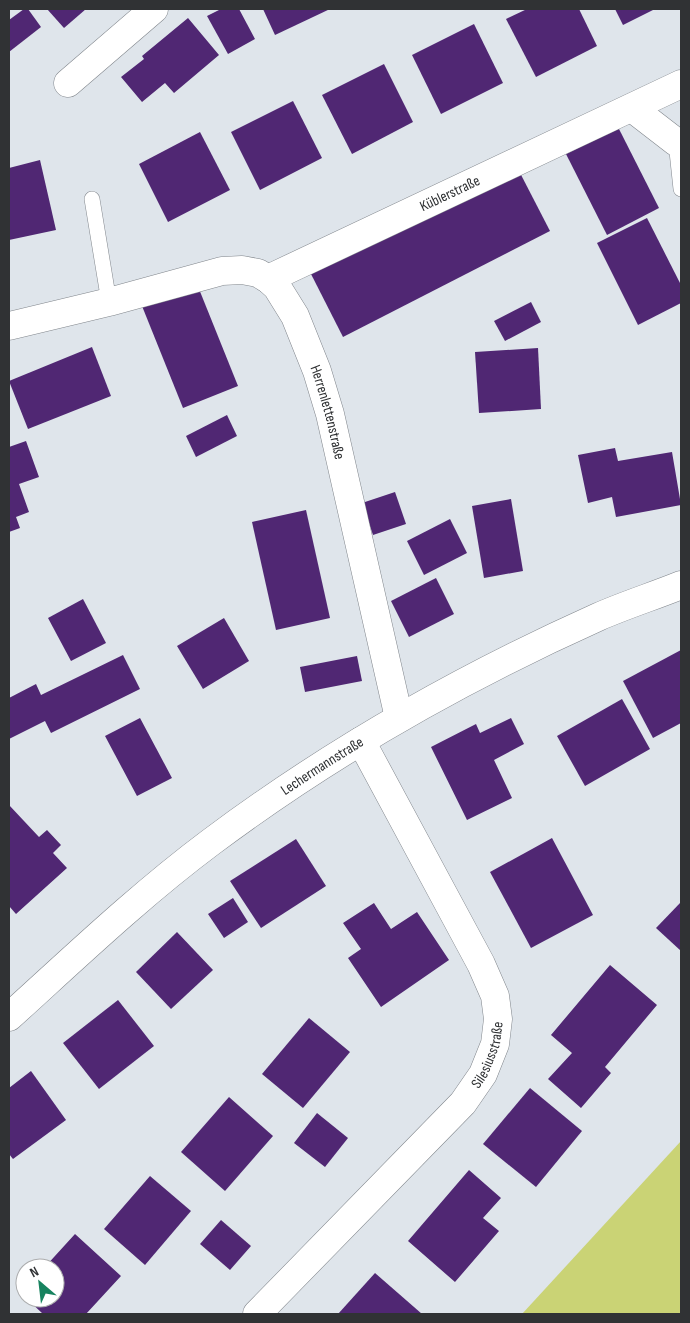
<svg xmlns="http://www.w3.org/2000/svg" width="690" height="1323" font-family="'Sofia Sans Condensed',sans-serif">
  <style>
    .green { fill: #cad375 }
    .building { fill: #502773 }
    .lines { fill: none; stroke-linecap: round; stroke-linejoin: round }
    .lane-casing { stroke: #81868c; stroke-width: 16 }
    .street-casing { stroke: #81868c; stroke-width: 29 }
    .lane { stroke: #fff; stroke-width: 15 }
    .street { stroke: #fff; stroke-width: 28 }
    .labels { text-anchor: middle; dominant-baseline: central; stroke-width: 5; stroke-linejoin: round; paint-order: stroke }
    .street-label { font-size: 15px; fill: #303234; stroke: #fff }
  </style>
  <rect width="100%" height="100%" fill="#dfe5eb"/>
  <path class="green" d="M 681,1141 L 681,1314 L 522,1314 Z"/>
  <g class="building">
    <path d="M 24,9 L 28,9 L 41,27 L 9,52 L 9,20 Z"/>
    <path d="M 47,9 L 86,9 L 64,28 Z"/>
    <path d="M 221,9 L 239,9 L 255,39 L 228,54 L 207,16 Z"/>
    <path d="M 263,9 L 330,9 L 275,35 Z"/>
    <path d="M 527,9 L 579,9 L 597,46 L 536,77 L 506,19 Z"/>
    <path d="M 615,9 L 655,9 L 623,25 Z"/>
    <path d="M 188,18 L 219,55 L 174,93 L 165,83 L 142,102 L 121,77 L 144,59 L 142,56 Z"/>
    <path d="M 474,24 L 503,83 L 441,114 L 412,55 Z"/>
    <path d="M 384,64 L 413,122 L 352,154 L 322,95 Z"/>
    <path d="M 293,101 L 322,158 L 260,190 L 231,132 Z"/>
    <path d="M 618,127 L 659,208 L 607,235 L 566,154 Z"/>
    <path d="M 200,132 L 230,190 L 168,222 L 139,164 Z"/>
    <path d="M 40,160 L 56,230 L 9,240 L 9,168 Z"/>
    <path d="M 518,169 L 550,231 L 343,337 L 311,274 Z"/>
    <path d="M 647,218 L 681,285 L 681,303 L 638,325 L 597,243 Z"/>
    <path d="M 197,284 L 238,386 L 183,408 L 142,306 Z"/>
    <path d="M 531,302 L 541,322 L 505,341 L 494,321 Z"/>
    <path d="M 92,347 L 111,396 L 28,429 L 9,381 Z"/>
    <path d="M 538,348 L 541,409 L 479,413 L 475,352 Z"/>
    <path d="M 227,415 L 237,436 L 196,457 L 186,436 Z"/>
    <path d="M 26,441 L 39,477 L 19,484 L 29,512 L 16,517 L 20,528 L 9,532 L 9,447 Z"/>
    <path d="M 615,448 L 618,461 L 672,452 L 681,505 L 616,517 L 612,497 L 588,503 L 578,455 Z"/>
    <path d="M 395,492 L 406,524 L 373,535 L 362,503 Z"/>
    <path d="M 511,499 L 523,571 L 484,578 L 472,506 Z"/>
    <path d="M 306,510 L 330,618 L 276,630 L 252,522 Z"/>
    <path d="M 450,519 L 467,553 L 424,575 L 407,541 Z"/>
    <path d="M 436,578 L 454,614 L 409,637 L 391,601 Z"/>
    <path d="M 83,599 L 106,643 L 71,661 L 48,618 Z"/>
    <path d="M 224,618 L 249,661 L 203,689 L 177,646 Z"/>
    <path d="M 681,650 L 681,723 L 653,738 L 623,681 Z"/>
    <path d="M 123,655 L 140,689 L 51,733 L 45,721 L 9,739 L 9,698 L 36,684 L 41,695 Z"/>
    <path d="M 357,656 L 362,681 L 305,692 L 300,667 Z"/>
    <path d="M 622,699 L 650,749 L 585,786 L 557,736 Z"/>
    <path d="M 140,718 L 172,778 L 137,796 L 105,736 Z"/>
    <path d="M 511,718 L 524,744 L 494,760 L 512,798 L 467,820 L 431,747 L 476,724 L 480,733 Z"/>
    <path d="M 9,805 L 39,837 L 47,830 L 61,845 L 53,853 L 67,868 L 16,914 L 9,906 Z"/>
    <path d="M 552,838 L 593,915 L 531,948 L 490,872 Z"/>
    <path d="M 296,839 L 326,886 L 261,928 L 230,881 Z"/>
    <path d="M 233,898 L 248,922 L 224,938 L 208,914 Z"/>
    <path d="M 681,902 L 681,951 L 656,928 Z"/>
    <path d="M 374,903 L 391,929 L 417,912 L 449,960 L 381,1007 L 348,958 L 361,949 L 343,923 Z"/>
    <path d="M 177,932 L 213,970 L 171,1009 L 136,972 Z"/>
    <path d="M 610,965 L 657,1005 L 605,1067 L 611,1073 L 581,1108 L 548,1079 L 572,1053 L 551,1035 Z"/>
    <path d="M 118,1000 L 154,1046 L 99,1089 L 63,1043 Z"/>
    <path d="M 309,1018 L 350,1052 L 303,1108 L 262,1074 Z"/>
    <path d="M 31,1071 L 66,1120 L 13,1159 L 9,1154 L 9,1088 Z"/>
    <path d="M 530,1088 L 582,1131 L 536,1187 L 483,1144 Z"/>
    <path d="M 229,1097 L 273,1136 L 225,1191 L 181,1152 Z"/>
    <path d="M 317,1113 L 348,1138 L 325,1167 L 294,1143 Z"/>
    <path d="M 469,1170 L 501,1198 L 483,1218 L 499,1231 L 455,1282 L 408,1241 Z"/>
    <path d="M 150,1176 L 191,1211 L 145,1265 L 104,1229 Z"/>
    <path d="M 221,1220 L 251,1246 L 230,1270 L 200,1244 Z"/>
    <path d="M 75,1234 L 121,1276 L 86,1314 L 43,1314 L 26,1298 L 55,1298 L 55,1268 L 44,1268 Z"/>
    <path d="M 375,1273 L 422,1314 L 338,1314 Z"/>
  </g>
  <g class="lines">
    <defs>
      <g id="lane">
        <path d="M 676,142 L 681,189"/>
        <path d="M 92,199 L 109,302"/>
      </g>
      <g id="street">
        <path d="M 68,83 L 154,9"/>
        <path d="M 632,108 L 676,142 L 681,143"/>
        <path id="s1" d="M 268,279 L 681,84"/>
        <path id="s2" d="M 9,326 L 109,302 L 222,271 L 242,270 L 258,273 L 268,279 L 277,287 L 295,316 L 317,371 L 330,414 L 399,718"/>
        <path id="s3" d="M 9,1017 C 74,958 140,895 211,842 C 330,753 462,678 598,617 C 625,605 654,596 681,585"/>
        <path id="s4" d="M 257,1314 L 463,1103 L 483,1074 L 495,1044 L 498,1019 L 495,996 L 481,964 L 361,741"/>
      </g>
    </defs>
    <use href="#lane" class="lane-casing"/>
    <use href="#street" class="street-casing"/>
    <use href="#lane" class="lane"/>
    <use href="#street" class="street"/>
  </g>
  <g class="labels">
    <g class="street-label">
      <text stroke="none"><textPath href="#s1" startOffset="201">Küblerstraße</textPath></text>
      <text stroke="none"><textPath href="#s2" startOffset="416">Herrenlettenstraße</textPath></text>
      <text stroke="none"><textPath href="#s3" startOffset="402">Lechermannstraße</textPath></text>
      <text stroke="none"><textPath href="#s4" startOffset="350">Silesiusstraße</textPath></text>
    </g>
  </g>
  <rect width="690" height="1323" fill="none" stroke="#303234" stroke-width="20"/>
  <g transform="translate(40 1283) rotate(332)"><circle r="24" fill="#ffffff" stroke="#acadae"/>
  <path d="M0-4L9 19L0 12L-9 19Z" fill="#17835f"/>
  <text y="-8" font-size="14" font-weight="bold" text-anchor="middle" fill="#303234">N</text>
  </g>
</svg>
